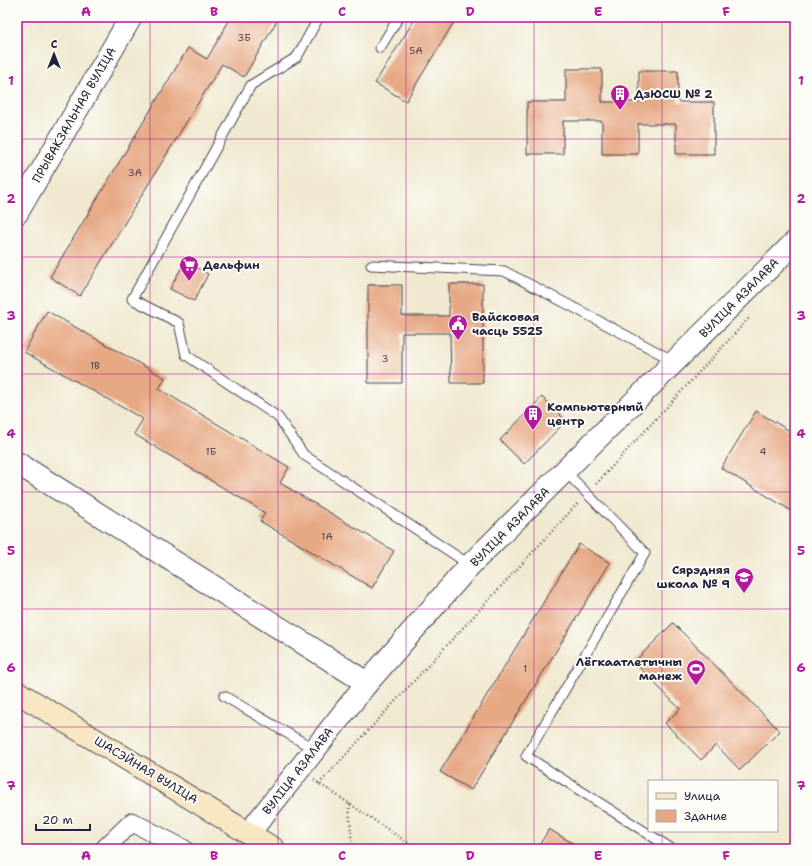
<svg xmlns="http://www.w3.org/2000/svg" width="812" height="866" font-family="'Shantell Sans',sans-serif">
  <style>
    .building { fill: #e6a783 }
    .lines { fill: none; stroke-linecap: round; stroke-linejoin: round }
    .service-casing { stroke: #414051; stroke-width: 11 }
    .minor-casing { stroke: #414051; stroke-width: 20 }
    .tertiary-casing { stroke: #414051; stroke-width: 24 }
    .secondary-casing { stroke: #414051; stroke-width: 24 }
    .path { stroke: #414051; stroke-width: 2.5; stroke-dasharray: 1 3; stroke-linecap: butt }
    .service { stroke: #fff; stroke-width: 9 }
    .minor { stroke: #fff; stroke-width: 18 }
    .tertiary { stroke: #fff; stroke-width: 22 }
    .secondary { stroke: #f9e7c3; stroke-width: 22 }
    .grid { fill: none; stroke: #b5179e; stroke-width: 1; stroke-opacity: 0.55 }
    .labels { text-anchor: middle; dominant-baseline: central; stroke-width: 4; stroke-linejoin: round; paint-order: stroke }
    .number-label { font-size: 10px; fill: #53434d }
    .poi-label { font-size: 12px; font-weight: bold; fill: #22223b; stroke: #fdfcf7; text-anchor: start }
    .street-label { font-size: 12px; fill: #22223b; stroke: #fdfcf7 }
    .neatline { fill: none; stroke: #b5179e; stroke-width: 1.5 }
    .grid-label { font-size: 13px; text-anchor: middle; font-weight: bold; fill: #b5179e }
  </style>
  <rect width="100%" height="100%" fill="#fdfcf7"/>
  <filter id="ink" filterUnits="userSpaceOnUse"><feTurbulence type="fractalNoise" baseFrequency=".025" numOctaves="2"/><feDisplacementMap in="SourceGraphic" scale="8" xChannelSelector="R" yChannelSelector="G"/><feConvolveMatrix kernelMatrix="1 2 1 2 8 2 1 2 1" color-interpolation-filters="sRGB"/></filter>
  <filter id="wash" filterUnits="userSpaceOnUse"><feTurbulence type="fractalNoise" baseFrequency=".012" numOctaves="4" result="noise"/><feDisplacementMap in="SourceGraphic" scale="16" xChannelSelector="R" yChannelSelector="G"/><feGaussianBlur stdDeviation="0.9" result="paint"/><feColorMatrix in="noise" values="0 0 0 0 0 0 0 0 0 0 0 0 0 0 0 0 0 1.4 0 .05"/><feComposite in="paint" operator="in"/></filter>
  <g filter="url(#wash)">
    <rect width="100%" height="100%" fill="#f0e9d0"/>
    <g id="blocks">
      <g class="building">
        <path d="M 231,17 L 279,17 L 244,77 L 222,64 L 80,296 L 50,277 L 188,48 L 207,59 Z"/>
        <path d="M 416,17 L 457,17 L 406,101 L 375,83 Z"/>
        <path d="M 566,69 L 602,69 L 602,102 L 639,102 L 639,71 L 678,71 L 678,102 L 714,102 L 714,154 L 676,154 L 676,124 L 638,124 L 638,154 L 602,154 L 602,121 L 563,121 L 563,154 L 527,154 L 527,102 L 566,102 Z"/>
        <path d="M 185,261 L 208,274 L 194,301 L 170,289 Z"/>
        <path d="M 449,284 L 483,284 L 483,383 L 451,383 L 450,333 L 402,333 L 402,383 L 368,383 L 368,285 L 402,285 L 402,316 L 449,316 Z"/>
        <path d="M 47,311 L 165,378 L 159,389 L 289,467 L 280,483 L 394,551 L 372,588 L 260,521 L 265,513 L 134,434 L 143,419 L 24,352 Z"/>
        <path d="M 542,397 L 566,421 L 524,464 L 500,440 Z"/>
        <path d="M 756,411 L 795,434 L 795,513 L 721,468 Z"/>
        <path d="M 579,544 L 610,563 L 471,790 L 440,772 Z"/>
        <path d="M 673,623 L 780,731 L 740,770 L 716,745 L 701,760 L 665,723 L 680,709 L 634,662 Z"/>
        <path d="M 549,829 L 582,849 L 537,849 Z"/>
      </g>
    </g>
  </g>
  <g filter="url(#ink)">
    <use href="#blocks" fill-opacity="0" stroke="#414051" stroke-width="1"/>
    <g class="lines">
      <defs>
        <g id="service">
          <path d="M 319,17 L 297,57 L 251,85 L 132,299 L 179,323 L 186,355 L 278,417 L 304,455 L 470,565"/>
          <path d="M 380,48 L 399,17"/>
          <path d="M 371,265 L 504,271 L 571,306 L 674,361"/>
          <path d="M 565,471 L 645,553 L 526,756 L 672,849"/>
          <path d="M 224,696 L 314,749"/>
        </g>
        <path id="minor" d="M 104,849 L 132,822 L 184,849"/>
        <g id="tertiary">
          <path d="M 17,213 L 131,17"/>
          <path d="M 17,463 L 367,683"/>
          <path d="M 249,833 L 367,683 L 470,565 L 795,242"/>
        </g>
        <path id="secondary" d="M 17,692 L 274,849"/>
      </defs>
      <use href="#service" class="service-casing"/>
      <use href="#minor" class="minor-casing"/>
      <use href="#tertiary" class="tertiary-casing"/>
      <use href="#secondary" class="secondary-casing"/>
      <g class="path">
        <path d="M 596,484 L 750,317"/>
        <path d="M 314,780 L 417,849"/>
        <path d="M 319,784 L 578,503"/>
        <path d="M 349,804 L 352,849"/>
      </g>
      <use href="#service" class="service"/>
      <use href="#minor" class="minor"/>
      <use href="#tertiary" class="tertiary"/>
      <use href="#secondary" class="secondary"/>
    </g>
  </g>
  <path class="grid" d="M 150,17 L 150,849M 278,17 L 278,849M 406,17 L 406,849M 534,17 L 534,849M 662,17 L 662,781M 17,139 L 795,139M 17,257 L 795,257M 17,374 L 795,374M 17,492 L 795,492M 17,609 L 795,609M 17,727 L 795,727M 662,831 L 662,849"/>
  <defs>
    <symbol id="building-pin" viewBox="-11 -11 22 30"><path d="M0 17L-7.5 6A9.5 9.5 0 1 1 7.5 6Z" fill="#b5179e" stroke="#fdfcf7"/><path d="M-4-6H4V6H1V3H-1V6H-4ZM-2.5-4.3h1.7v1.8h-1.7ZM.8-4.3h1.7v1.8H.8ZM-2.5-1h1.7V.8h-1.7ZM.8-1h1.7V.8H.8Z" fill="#fff"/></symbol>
    <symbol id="supermarket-pin" viewBox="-11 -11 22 30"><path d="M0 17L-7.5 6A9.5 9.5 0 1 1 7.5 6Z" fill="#b5179e" stroke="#fdfcf7"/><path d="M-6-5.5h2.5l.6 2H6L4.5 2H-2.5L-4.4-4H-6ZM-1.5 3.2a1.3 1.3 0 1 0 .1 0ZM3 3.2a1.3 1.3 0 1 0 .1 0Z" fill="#fff"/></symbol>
    <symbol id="civic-pin" viewBox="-11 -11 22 30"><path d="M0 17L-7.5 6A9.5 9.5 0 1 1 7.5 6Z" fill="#b5179e" stroke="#fdfcf7"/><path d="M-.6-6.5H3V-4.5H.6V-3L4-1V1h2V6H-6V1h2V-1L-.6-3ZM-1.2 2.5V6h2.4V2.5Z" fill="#fff"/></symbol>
    <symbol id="school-pin" viewBox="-11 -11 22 30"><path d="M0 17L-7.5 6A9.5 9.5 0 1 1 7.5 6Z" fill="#b5179e" stroke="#fdfcf7"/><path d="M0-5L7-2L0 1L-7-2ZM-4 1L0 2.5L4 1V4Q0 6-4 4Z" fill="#fff"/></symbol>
    <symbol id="stadium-pin" viewBox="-11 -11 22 30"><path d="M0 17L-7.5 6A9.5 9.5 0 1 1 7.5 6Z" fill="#b5179e" stroke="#fdfcf7"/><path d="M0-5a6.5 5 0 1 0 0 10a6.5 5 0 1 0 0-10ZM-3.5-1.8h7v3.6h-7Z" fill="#fff"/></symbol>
  </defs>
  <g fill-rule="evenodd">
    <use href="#building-pin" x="609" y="83" width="22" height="30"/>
    <use href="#supermarket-pin" x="178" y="254" width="22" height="30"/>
    <use href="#civic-pin" x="447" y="313" width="22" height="30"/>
    <use href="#building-pin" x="522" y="403" width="22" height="30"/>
    <use href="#school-pin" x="733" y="566" width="22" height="30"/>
    <use href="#stadium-pin" x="685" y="658" width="22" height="30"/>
  </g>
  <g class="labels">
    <g class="number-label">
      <text x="244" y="37">3Б</text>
      <text x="416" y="50">5А</text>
      <text x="135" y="172">3А</text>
      <text x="385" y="358">3</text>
      <text x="95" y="365">1В</text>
      <text x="211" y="451">1Б</text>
      <text x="763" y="451">4</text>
      <text x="327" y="536">1А</text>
      <text x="525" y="668">1</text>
    </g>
    <g class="poi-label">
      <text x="634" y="94">ДзЮСШ № 2</text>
      <text x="203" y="265">Дельфин</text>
      <text x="472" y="317">Вайсковая<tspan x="472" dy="14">часць 5525</tspan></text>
      <text x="547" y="407">Компьютерный<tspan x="547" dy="14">центр</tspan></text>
      <text x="730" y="570" text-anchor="end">Сярэдняя<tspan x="730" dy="14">школа № 9</tspan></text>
      <text x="682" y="662" text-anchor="end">Лёгкаатлетычны<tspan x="682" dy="14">манеж</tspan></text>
    </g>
    <g class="street-label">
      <text transform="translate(74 115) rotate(-60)">ПРЫВАКЗАЛЬНАЯ ВУЛІЦА</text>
      <text transform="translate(739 298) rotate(-45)">ВУЛІЦА АЗАЛАВА</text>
      <text transform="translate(510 527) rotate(-45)">ВУЛІЦА АЗАЛАВА</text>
      <text transform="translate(146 770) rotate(31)">ШАСЭЙНАЯ ВУЛІЦА</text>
      <text transform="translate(298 771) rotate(-52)">ВУЛІЦА АЗАЛАВА</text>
    </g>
  </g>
  <rect width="812" height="866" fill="none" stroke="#fdfcf7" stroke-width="44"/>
  <rect x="648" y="780" width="130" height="52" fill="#fdfcf7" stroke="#a5a5ac"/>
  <rect x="656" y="793" width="20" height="6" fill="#f9e7c3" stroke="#a5a5ac"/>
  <text x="684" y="800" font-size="12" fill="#22223b">Улица</text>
  <rect x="656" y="810" width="20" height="12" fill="#e6a783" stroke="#a5a5ac"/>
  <text x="684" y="820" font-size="12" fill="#22223b">Здание</text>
  <g transform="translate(54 54)" stroke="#fdfcf7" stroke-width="3" paint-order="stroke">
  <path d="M0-3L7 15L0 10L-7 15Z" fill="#22223b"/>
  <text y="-6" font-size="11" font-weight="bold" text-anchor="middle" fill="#22223b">С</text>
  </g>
  <path d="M36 824v6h54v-6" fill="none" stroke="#22223b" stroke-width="2"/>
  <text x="42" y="824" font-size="12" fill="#22223b" stroke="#fdfcf7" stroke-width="3" paint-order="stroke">20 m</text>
  <rect x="22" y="22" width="768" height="822" class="neatline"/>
  <g class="grid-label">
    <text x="86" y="16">A</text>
    <text x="214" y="16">B</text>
    <text x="342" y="16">C</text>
    <text x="470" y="16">D</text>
    <text x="598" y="16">E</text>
    <text x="726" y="16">F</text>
    <text x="11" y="85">1</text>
    <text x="801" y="85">1</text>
    <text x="11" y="203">2</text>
    <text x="801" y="203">2</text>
    <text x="11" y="320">3</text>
    <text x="801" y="320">3</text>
    <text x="11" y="438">4</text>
    <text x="801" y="438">4</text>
    <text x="11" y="555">5</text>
    <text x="801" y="555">5</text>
    <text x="11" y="672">6</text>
    <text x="801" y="672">6</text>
    <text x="11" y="790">7</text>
    <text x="801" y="790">7</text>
    <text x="86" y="860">A</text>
    <text x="214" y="860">B</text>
    <text x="342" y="860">C</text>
    <text x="470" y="860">D</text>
    <text x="598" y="860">E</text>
    <text x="726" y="860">F</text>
  </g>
</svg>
